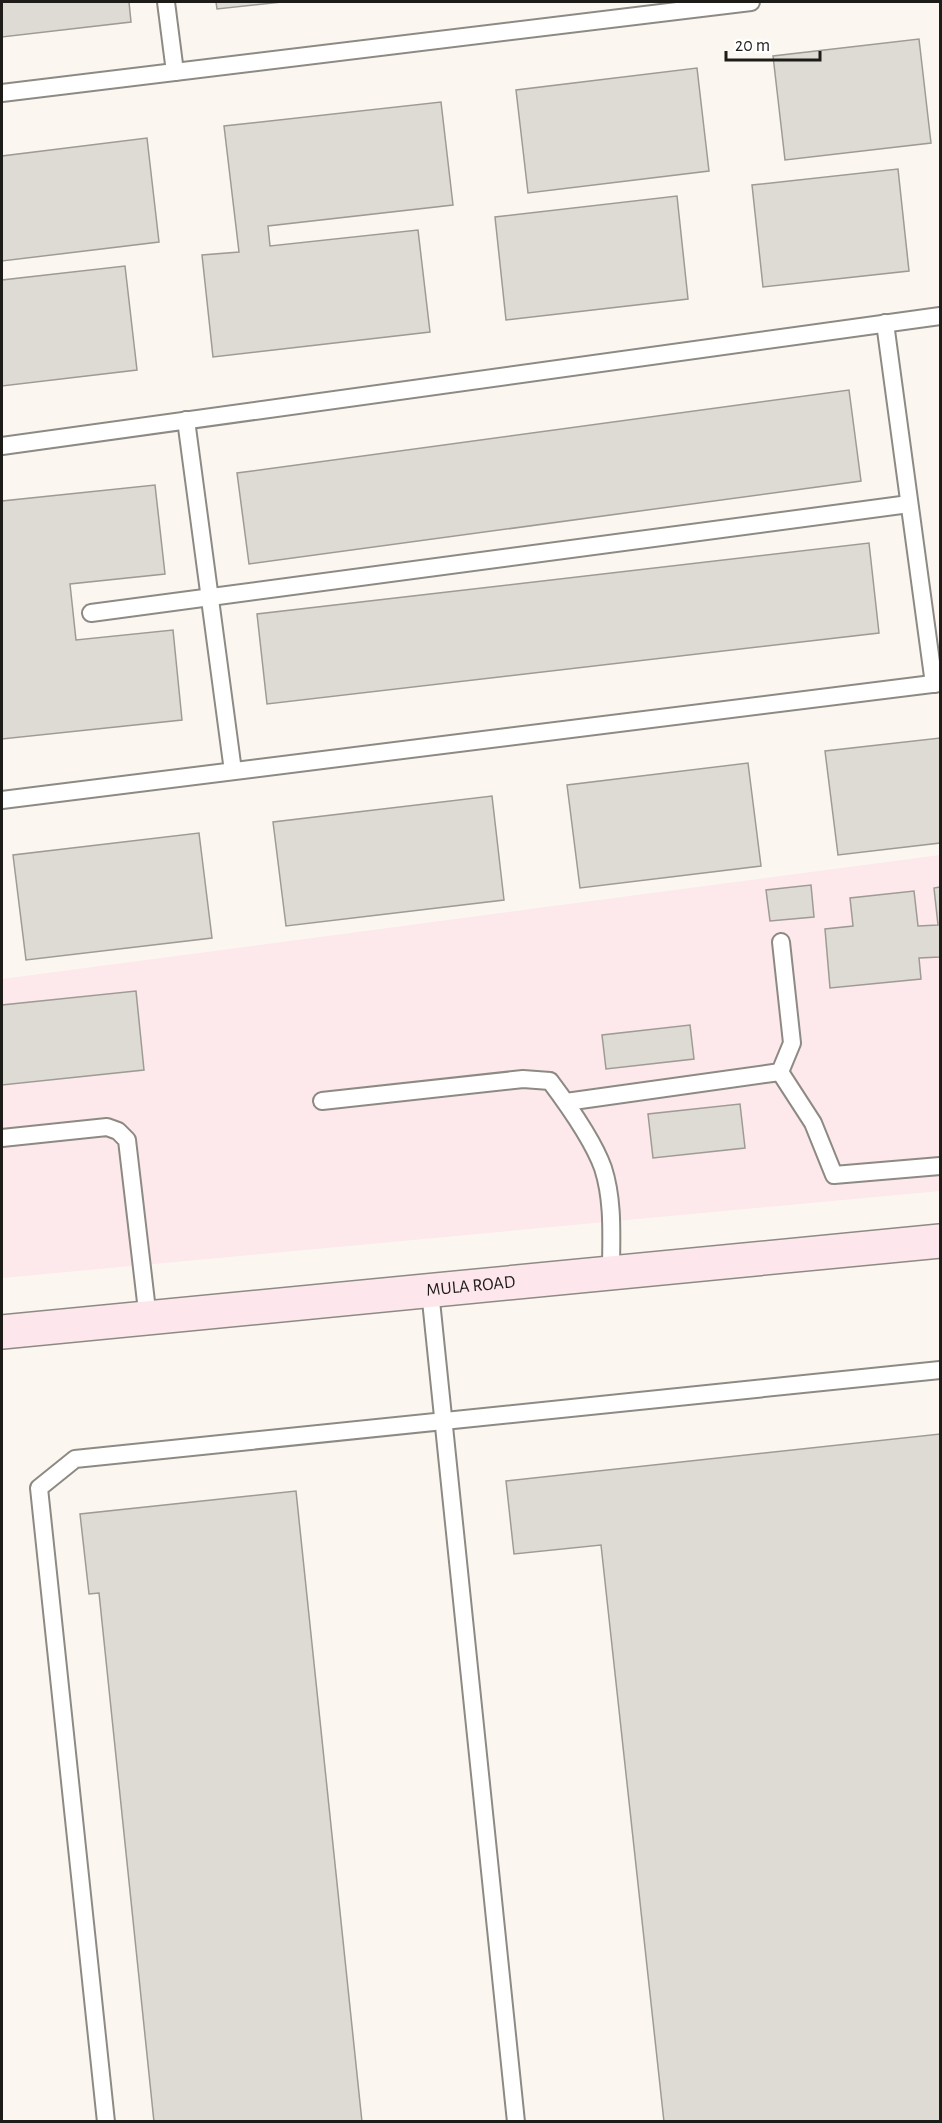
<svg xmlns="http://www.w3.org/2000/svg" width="942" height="2123" font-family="'Alegreya Sans',sans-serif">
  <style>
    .industrial { fill: #fde8eb }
    .building { fill: #dedbd4; stroke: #9e9b94; stroke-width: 1.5 }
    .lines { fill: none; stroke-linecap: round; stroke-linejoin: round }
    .lane-casing { stroke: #8d8a84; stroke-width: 20 }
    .secondary-casing { stroke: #8d8a84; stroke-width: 36 }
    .lane { stroke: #fff; stroke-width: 16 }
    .secondary { stroke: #fde7ed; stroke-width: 33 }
    .labels { text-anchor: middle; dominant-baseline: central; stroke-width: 4.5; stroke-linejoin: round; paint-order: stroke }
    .street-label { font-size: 18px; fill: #1d1c19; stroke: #fff }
  </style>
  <rect width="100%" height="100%" fill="#fbf7f0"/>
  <path class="industrial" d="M 940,855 L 940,1191 L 2,1278 L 2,979 Z"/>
  <g class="building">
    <path d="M 2,2 L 129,2 L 131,22 L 2,37 Z"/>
    <path d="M 216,2 L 282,2 L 217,9 Z"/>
    <path d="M 919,39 L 931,143 L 785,160 L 773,56 Z"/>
    <path d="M 697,68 L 709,171 L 528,193 L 516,90 Z"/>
    <path d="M 441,102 L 453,205 L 268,226 L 270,246 L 418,230 L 430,332 L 213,357 L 202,255 L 239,252 L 224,126 Z"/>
    <path d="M 147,138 L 159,242 L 2,261 L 2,156 Z"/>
    <path d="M 898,169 L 909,271 L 763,287 L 752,185 Z"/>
    <path d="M 677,196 L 688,299 L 506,320 L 495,217 Z"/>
    <path d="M 125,266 L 137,370 L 2,386 L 2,280 Z"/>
    <path d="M 849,390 L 861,481 L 249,564 L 237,473 Z"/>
    <path d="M 155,485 L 165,574 L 70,584 L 76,640 L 173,630 L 182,720 L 2,739 L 2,501 Z"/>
    <path d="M 869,543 L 879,633 L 267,704 L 257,614 Z"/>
    <path d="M 940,738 L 940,843 L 838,855 L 825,751 Z"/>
    <path d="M 748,763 L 761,866 L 580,888 L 567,785 Z"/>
    <path d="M 492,796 L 504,900 L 286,926 L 273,822 Z"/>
    <path d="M 199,833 L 212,938 L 26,960 L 13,855 Z"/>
    <path d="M 811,885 L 814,917 L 770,921 L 766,890 Z"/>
    <path d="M 940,887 L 940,957 L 919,958 L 921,979 L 830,988 L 825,929 L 853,926 L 850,898 L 914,891 L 918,926 L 938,925 L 934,888 Z"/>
    <path d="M 136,991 L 144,1070 L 2,1085 L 2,1005 Z"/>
    <path d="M 690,1025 L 694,1059 L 606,1069 L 602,1035 Z"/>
    <path d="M 740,1104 L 745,1148 L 653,1158 L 648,1114 Z"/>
    <path d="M 940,1434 L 940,2122 L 664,2122 L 601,1545 L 514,1554 L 506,1481 Z"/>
    <path d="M 296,1491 L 362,2122 L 154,2122 L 99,1593 L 89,1594 L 80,1514 Z"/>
  </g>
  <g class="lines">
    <defs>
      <g id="lane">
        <path d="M 166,2 L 175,72"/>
        <path d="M 2,93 L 751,2"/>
        <path d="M 885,323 L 934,684"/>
        <path d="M 186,420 L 233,771"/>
        <path d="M 2,446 L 940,316"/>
        <path d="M 91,613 L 909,504"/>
        <path d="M 2,800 L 940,683"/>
        <path d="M 780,1072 L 813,1123 L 834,1175 L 940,1166"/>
        <path d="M 322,1101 L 523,1079 L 550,1081 C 568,1105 593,1140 603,1168 C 614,1202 611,1239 611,1273"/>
        <path d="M 566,1102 L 780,1072 L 792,1043 L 781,942"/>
        <path d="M 2,1138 L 107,1127 L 118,1131 L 127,1140 L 148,1319"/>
        <path d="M 430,1291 L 516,2122"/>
        <path d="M 106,2122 L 39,1488 L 75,1459 L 940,1370"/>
      </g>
      <g id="secondary">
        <path id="s1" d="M 2,1332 L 940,1241"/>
      </g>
    </defs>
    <use href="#lane" class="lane-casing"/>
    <use href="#secondary" class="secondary-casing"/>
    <use href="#lane" class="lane"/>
    <use href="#secondary" class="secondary"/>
  </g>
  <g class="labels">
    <g class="street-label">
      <text stroke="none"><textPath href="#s1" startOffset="471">MULA ROAD</textPath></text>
    </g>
  </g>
  <rect width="942" height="2123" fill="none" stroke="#1d1c19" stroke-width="6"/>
  <path d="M726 51v9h94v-9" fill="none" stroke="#1d1c19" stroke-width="3"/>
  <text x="735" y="51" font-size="18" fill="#1d1c19" stroke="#ffffff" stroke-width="4.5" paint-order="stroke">20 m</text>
</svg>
